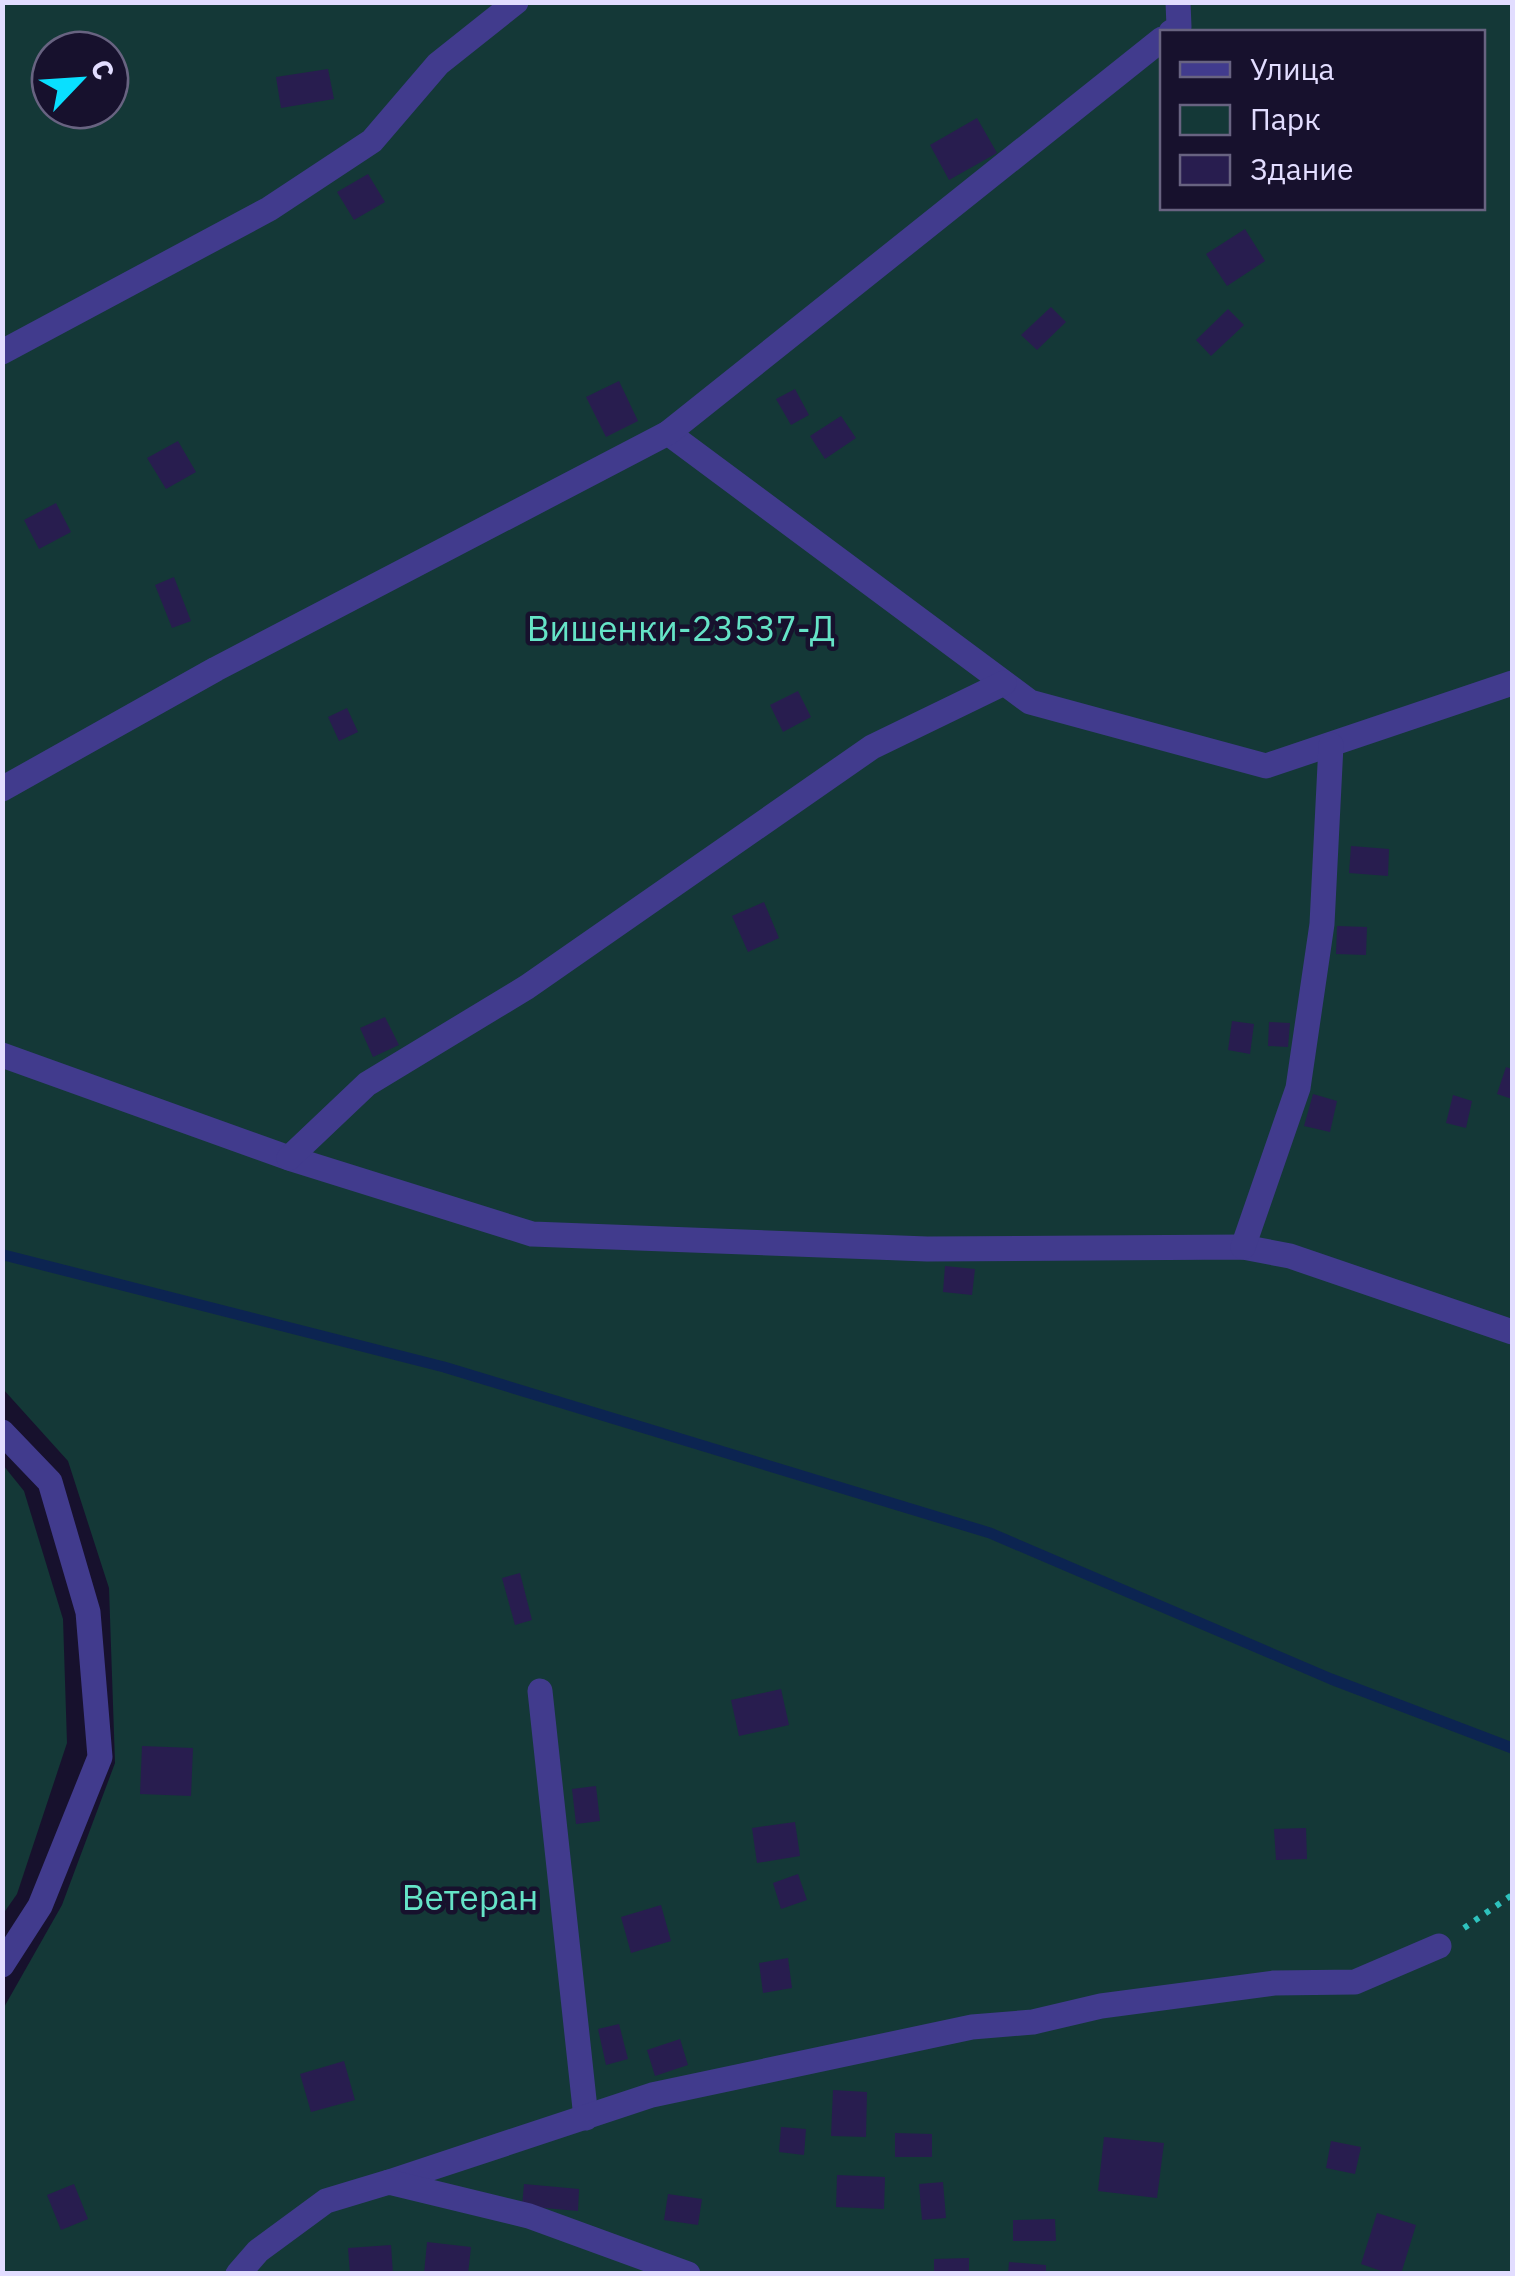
<svg xmlns="http://www.w3.org/2000/svg" width="1515" height="2276" font-family="'IBM Plex Sans',sans-serif">
  <style>
    .green { fill: #143837; fill-rule: evenodd }
    .lines { fill: none; stroke-linecap: round; stroke-linejoin: round }
    .stream { stroke: #0c2451; stroke-width: 11 }
    .building { fill: #281d4f }
    .path { stroke: #2ec2bd; stroke-width: 6; stroke-dasharray: 5 8; stroke-linecap: butt }
    .minor { stroke: #413b8d; stroke-width: 25 }
    .labels { text-anchor: middle; dominant-baseline: central; stroke-width: 9; stroke-linejoin: round; paint-order: stroke }
    .park-label { font-size: 35px; fill: #65e4c7; stroke: #17112d }
  </style>
  <rect width="100%" height="100%" fill="#17112d"/>
  <g class="green">
    <path d="M 3,3 L 1512,3 L 1512,2273 L 3,2273 L 3,2009 L 62,1905 L 115,1763 L 109,1588 L 68,1461 L 3,1389 ZM 1162,32 L 1482,32 L 1482,208 L 1162,208 ZM 50,50 L 110,50 L 110,110 L 50,110 Z"/>
    <path d="M 3,1465 L 24,1491 L 63,1619 L 67,1743 L 17,1894 L 3,1914 Z"/>
  </g>
  <g class="lines">
    <path class="stream" d="M 4,1255 L 444,1367 L 990,1533 L 1331,1679 L 1512,1748"/>
  </g>
  <g class="building">
    <path d="M 328,69 L 334,99 L 281,108 L 276,77 Z"/>
    <path d="M 977,118 L 997,153 L 949,180 L 930,145 Z"/>
    <path d="M 368,174 L 385,202 L 354,220 L 337,192 Z"/>
    <path d="M 1245,229 L 1265,261 L 1227,286 L 1206,254 Z"/>
    <path d="M 1051,307 L 1066,322 L 1037,350 L 1021,335 Z"/>
    <path d="M 1228,309 L 1244,325 L 1211,356 L 1196,340 Z"/>
    <path d="M 619,381 L 638,421 L 606,437 L 586,397 Z"/>
    <path d="M 795,389 L 809,415 L 791,425 L 776,399 Z"/>
    <path d="M 841,416 L 856,438 L 825,459 L 810,436 Z"/>
    <path d="M 178,441 L 196,472 L 166,489 L 147,458 Z"/>
    <path d="M 56,503 L 71,532 L 39,549 L 24,520 Z"/>
    <path d="M 174,577 L 191,621 L 172,628 L 155,585 Z"/>
    <path d="M 798,691 L 811,717 L 783,732 L 770,705 Z"/>
    <path d="M 347,708 L 358,732 L 339,741 L 328,717 Z"/>
    <path d="M 1351,846 L 1389,849 L 1388,876 L 1349,873 Z"/>
    <path d="M 764,902 L 779,938 L 748,952 L 732,916 Z"/>
    <path d="M 1337,926 L 1367,927 L 1366,955 L 1336,954 Z"/>
    <path d="M 385,1017 L 399,1045 L 373,1057 L 360,1028 Z"/>
    <path d="M 1232,1021 L 1254,1024 L 1250,1054 L 1228,1050 Z"/>
    <path d="M 1269,1022 L 1290,1023 L 1288,1047 L 1268,1046 Z"/>
    <path d="M 1506,1067 L 1512,1069 L 1512,1099 L 1497,1094 Z"/>
    <path d="M 1313,1094 L 1337,1101 L 1330,1132 L 1304,1126 Z"/>
    <path d="M 1453,1095 L 1472,1101 L 1466,1128 L 1446,1123 Z"/>
    <path d="M 945,1266 L 975,1269 L 972,1295 L 943,1292 Z"/>
    <path d="M 520,1573 L 532,1620 L 515,1625 L 502,1578 Z"/>
    <path d="M 781,1689 L 789,1725 L 739,1736 L 731,1700 Z"/>
    <path d="M 142,1746 L 193,1748 L 191,1796 L 140,1794 Z"/>
    <path d="M 596,1786 L 600,1821 L 576,1824 L 572,1789 Z"/>
    <path d="M 795,1822 L 800,1856 L 757,1863 L 752,1828 Z"/>
    <path d="M 1306,1828 L 1307,1859 L 1276,1860 L 1274,1829 Z"/>
    <path d="M 798,1874 L 807,1900 L 781,1909 L 773,1883 Z"/>
    <path d="M 661,1905 L 671,1941 L 631,1953 L 621,1917 Z"/>
    <path d="M 788,1958 L 792,1988 L 763,1993 L 759,1963 Z"/>
    <path d="M 619,2024 L 628,2059 L 606,2065 L 598,2029 Z"/>
    <path d="M 680,2039 L 688,2065 L 655,2076 L 647,2050 Z"/>
    <path d="M 344,2061 L 355,2100 L 311,2112 L 300,2074 Z"/>
    <path d="M 833,2090 L 867,2092 L 866,2137 L 831,2136 Z"/>
    <path d="M 781,2127 L 806,2129 L 804,2155 L 779,2152 Z"/>
    <path d="M 895,2133 L 932,2134 L 932,2157 L 895,2157 Z"/>
    <path d="M 1104,2137 L 1164,2143 L 1157,2198 L 1098,2191 Z"/>
    <path d="M 1331,2141 L 1361,2147 L 1355,2174 L 1326,2168 Z"/>
    <path d="M 837,2175 L 885,2177 L 884,2209 L 836,2207 Z"/>
    <path d="M 943,2182 L 946,2218 L 922,2220 L 919,2184 Z"/>
    <path d="M 74,2184 L 88,2219 L 61,2230 L 47,2195 Z"/>
    <path d="M 524,2184 L 579,2189 L 578,2211 L 522,2206 Z"/>
    <path d="M 668,2194 L 702,2199 L 698,2225 L 664,2220 Z"/>
    <path d="M 1377,2213 L 1416,2225 L 1401,2274 L 1390,2274 L 1361,2264 Z"/>
    <path d="M 1055,2219 L 1056,2241 L 1013,2241 L 1013,2220 Z"/>
    <path d="M 427,2242 L 471,2247 L 468,2274 L 424,2274 Z"/>
    <path d="M 391,2245 L 393,2274 L 350,2274 L 348,2248 Z"/>
    <path d="M 969,2258 L 969,2274 L 934,2274 L 934,2259 Z"/>
    <path d="M 1009,2262 L 1046,2265 L 1046,2274 L 1008,2274 Z"/>
  </g>
  <g class="lines">
    <path class="path" d="M 1464,1928 L 1512,1895"/>
    <g class="minor">
      <path d="M 1171,32 L 1179,27 L 1178,2"/>
      <path d="M 2,352 L 269,209 L 372,141 L 438,64 L 516,2"/>
      <path d="M 668,433 L 1030,702 L 1266,766 L 1512,683"/>
      <path d="M 2,789 L 216,669 L 668,433 L 1162,39"/>
      <path d="M 2,1055 L 289,1158 L 532,1234 L 927,1249 L 1243,1247 L 1290,1256 L 1512,1332"/>
      <path d="M 289,1158 L 367,1084 L 527,987 L 872,747 L 1004,683"/>
      <path d="M 1243,1247 L 1298,1088 L 1322,924 L 1331,745"/>
      <path d="M 2,1432 L 50,1482 L 88,1612 L 100,1757 L 40,1906 L 2,1965"/>
      <path d="M 540,1691 L 586,2118"/>
      <path d="M 389,2182 L 652,2095 L 972,2027 L 1033,2022 L 1101,2006 L 1274,1983 L 1355,1982 L 1439,1946"/>
      <path d="M 238,2274 L 258,2251 L 326,2201 L 389,2182 L 529,2216 L 688,2274"/>
    </g>
  </g>
  <g class="labels">
    <g class="park-label">
      <text x="681" y="628">Вишенки-23537-Д</text>
      <text x="470" y="1897">Ветеран</text>
    </g>
  </g>
  <rect width="1515" height="2276" fill="none" stroke="#e2ddff" stroke-width="10"/>
  <rect x="1160" y="30" width="325" height="180" fill="#17112d" stroke="#686381" stroke-width="2.5"/>
  <rect x="1180" y="62" width="50" height="15" fill="#413b8d" stroke="#686381" stroke-width="2.5"/>
  <text x="1250" y="80" font-size="30" fill="#e2ddff">Улица</text>
  <rect x="1180" y="105" width="50" height="30" fill="#143837" stroke="#686381" stroke-width="2.5"/>
  <text x="1250" y="130" font-size="30" fill="#e2ddff">Парк</text>
  <rect x="1180" y="155" width="50" height="30" fill="#281d4f" stroke="#686381" stroke-width="2.5"/>
  <text x="1250" y="180" font-size="30" fill="#e2ddff">Здание</text>
  <g transform="translate(80 80) rotate(65)"><circle r="48" fill="#17112d" stroke="#686381" stroke-width="2.5"/>
  <path d="M0-8L18 38L0 25L-18 38Z" fill="#09e0ff"/>
  <text y="-15" font-size="28" font-weight="bold" text-anchor="middle" fill="#e2ddff">С</text>
  </g>
</svg>
